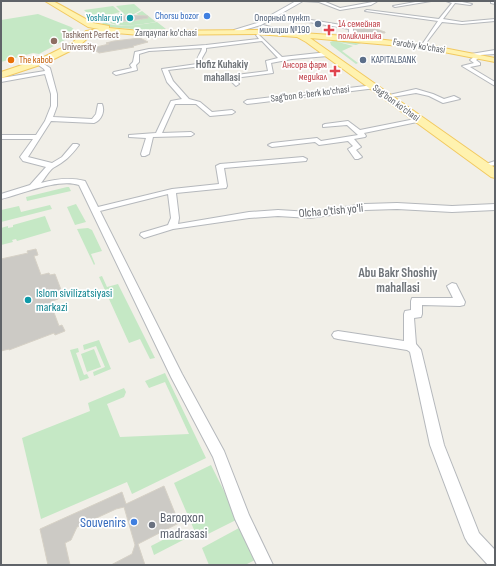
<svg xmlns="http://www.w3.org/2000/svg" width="496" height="566" font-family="'Sofia Sans Condensed',sans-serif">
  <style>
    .green { fill: #c5e8c5 }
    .building { fill: #cccac5; stroke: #d6d1c6 }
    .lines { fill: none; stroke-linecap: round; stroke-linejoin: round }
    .street-casing { stroke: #b5b8bc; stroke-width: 2 }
    .secondary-casing { stroke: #b6babf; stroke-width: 2 }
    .primary-casing { stroke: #f2c960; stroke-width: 2 }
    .street { fill: #fff; fill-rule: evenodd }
    .secondary { fill: #fff; fill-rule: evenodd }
    .primary { fill: #fff2af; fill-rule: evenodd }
    .shop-dot { fill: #3f7fe0; stroke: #fff; stroke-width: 1.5 }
    .culture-dot { fill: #0f9aa8; stroke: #fff; stroke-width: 1.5 }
    .service-dot { fill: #5c6f8a; stroke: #fff; stroke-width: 1.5 }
    .health-dot { fill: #e0444e; stroke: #fff; stroke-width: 1.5 }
    .education-dot { fill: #8d6e63; stroke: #fff; stroke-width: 1.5 }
    .food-dot { fill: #e8710a; stroke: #fff; stroke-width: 1.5 }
    .worship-dot { fill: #6b7280; stroke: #fff; stroke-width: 1.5 }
    .labels { text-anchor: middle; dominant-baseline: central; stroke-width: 3.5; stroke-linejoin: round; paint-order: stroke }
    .far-shop-label { font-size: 10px; fill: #366cbe; stroke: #fff; text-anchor: end }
    .far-culture-label { font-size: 10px; fill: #0d838f; stroke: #fff; text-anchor: end }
    .far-service-label { font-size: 10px; fill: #4e5e75; stroke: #fff; text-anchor: end }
    .far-health-label { font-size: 10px; fill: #be3a42; stroke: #fff; text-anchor: start }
    .far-street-label { font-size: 10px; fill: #5f6368; stroke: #fff }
    .far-education-label { font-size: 10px; fill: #785e54; stroke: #fff; text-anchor: start }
    .far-food-label { font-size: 10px; fill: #c56008; stroke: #fff; text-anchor: start }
    .far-neighbourhood-label { font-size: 11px; font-weight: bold; fill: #70757a; stroke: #fff }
    .street-label { font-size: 12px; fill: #5f6368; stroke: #fff }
    .culture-label { font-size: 12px; fill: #0d838f; stroke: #fff; text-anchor: start }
    .neighbourhood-label { font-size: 13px; font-weight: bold; fill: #70757a; stroke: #fff }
    .near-worship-label { font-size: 14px; fill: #5b616d; stroke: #fff; text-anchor: start }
    .near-shop-label { font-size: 14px; fill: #366cbe; stroke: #fff; text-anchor: end }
  </style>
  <rect width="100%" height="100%" fill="#f1efe8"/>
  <g class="green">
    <path d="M 134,4 L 141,10 L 134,14 L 125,15 L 116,6 Z"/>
    <path d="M 113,6 L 120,12 L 106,16 L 103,20 C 111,30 144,24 157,22 L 166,29 L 144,30 L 109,27 L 92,18 L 84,10 Z"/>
    <path d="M 142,11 L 156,22 C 142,24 119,29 106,21 L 108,17 L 114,17 L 109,16 L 121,13 L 124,15 L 116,17 L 114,20 L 122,22 L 140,20 L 142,18 L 141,16 L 136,14 Z"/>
    <path d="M 38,14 L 71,27 L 75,30 L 74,35 L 39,54 L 33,53 L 1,62 L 1,20 Z"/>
    <path d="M 336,40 L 364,42 L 356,45 L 338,42 L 353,46 L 342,51 L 358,63 L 356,64 L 331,45 L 330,42 Z"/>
    <path d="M 67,187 L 69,187 L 71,191 L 27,201 L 26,197 Z"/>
    <path d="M 76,204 L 86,222 L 75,225 L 67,207 Z"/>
    <path d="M 50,205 L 52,209 L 1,222 L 1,210 L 19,206 L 21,212 Z"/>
    <path d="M 45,216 L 51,231 L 17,241 L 16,239 L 12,240 L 13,242 L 1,245 L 1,228 L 8,226 L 8,228 L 13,227 L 13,225 Z"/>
    <path d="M 88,228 L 92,230 L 102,251 L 91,254 L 95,264 L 94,265 L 77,229 Z"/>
    <path d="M 102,276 L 107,287 L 118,284 L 155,358 L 150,359 L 140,339 L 129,343 L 99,277 Z"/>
    <path d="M 99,340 L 111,369 L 94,376 L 93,372 L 105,367 L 96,346 L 84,350 L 83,345 Z"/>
    <path d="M 78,348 L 79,352 L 76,353 L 84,375 L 87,374 L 89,378 L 80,381 L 70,350 Z"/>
    <path d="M 94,349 L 101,367 L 87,372 L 81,354 Z"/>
    <path d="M 165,373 L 206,458 L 132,494 L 127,482 L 41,519 L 22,438 L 90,411 L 88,403 L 124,388 L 126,392 L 124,397 L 107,404 L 120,437 L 189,434 L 165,382 L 149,388 L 145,381 Z"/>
    <path d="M 211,465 L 238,519 L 198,539 L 174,483 Z"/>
    <path d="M 239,528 L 255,560 L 245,565 L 209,565 L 202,548 Z"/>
    <path d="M 182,530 L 185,539 L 154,555 L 151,546 Z"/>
  </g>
  <g class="building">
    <path d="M 129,15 L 148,16 L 148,18 L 130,21 L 109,21 L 109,19 Z"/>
    <path d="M 364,25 L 385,32 L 385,33 L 354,33 L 354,27 Z"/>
    <path d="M 140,38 L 148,42 L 133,46 L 134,47 L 99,53 L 92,48 L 109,44 L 106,43 L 114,41 Z"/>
    <path d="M 36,249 L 38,255 L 34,256 L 41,275 L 49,273 L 50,275 L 55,274 L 63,295 L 58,297 L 58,299 L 50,302 L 59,326 L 62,325 L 65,331 L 55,335 L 54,333 L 9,350 L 9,349 L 1,351 L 1,259 L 28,253 L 27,251 Z"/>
    <path d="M 164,486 L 179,523 L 138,544 L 145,565 L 111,565 L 132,554 L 135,545 L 124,507 L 116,509 L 77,527 L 71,540 L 65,543 L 70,565 L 48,565 L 40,529 L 122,492 L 126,504 Z"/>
  </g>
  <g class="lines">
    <defs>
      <g id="street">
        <path d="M 303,1 L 323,1 L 340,8 L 378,1 L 371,5 L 340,10 L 319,2 Z"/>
        <path d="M 421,1 L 431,1 L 395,7 L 393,6 Z"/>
        <path d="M 446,1 L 457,1 L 472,4 L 470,5 L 455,3 L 443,19 L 462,22 L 495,19 L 495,21 L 462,24 L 442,22 L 423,47 L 421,46 L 438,21 L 365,11 L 367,10 L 439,19 L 452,3 Z"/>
        <path d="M 491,1 L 495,1 L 495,4 L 491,3 Z"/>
        <path d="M 281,15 L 353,27 L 353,37 L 351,38 L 349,37 L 349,29 L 280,17 Z"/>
        <path d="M 258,34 L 282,57 L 328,52 L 331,54 L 328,56 L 292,59 L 271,63 L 273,73 L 234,78 L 239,84 L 236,86 L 228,78 L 228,76 L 268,71 L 266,61 L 278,58 L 262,41 L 206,48 L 206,51 L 202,58 L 202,66 L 168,70 L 173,81 L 189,99 L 200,102 L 212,112 L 232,110 L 235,112 L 232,114 L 210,116 L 196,104 L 175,104 L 162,133 L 191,132 L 194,134 L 191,136 L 153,137 L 149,154 L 145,156 L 142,156 L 141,154 L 146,138 L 129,137 L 129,135 L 156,133 L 171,101 L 182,99 L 167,82 L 162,69 L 197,64 C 196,56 201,54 202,48 L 149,51 L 139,54 L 139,62 L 136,65 L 137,70 L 116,75 L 113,73 L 114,72 L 132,68 L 130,65 L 133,62 L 135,52 L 149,49 L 206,45 L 259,39 L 256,35 Z"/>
        <path d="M 495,50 L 495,54 L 480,55 L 481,56 L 476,60 L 480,63 L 480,65 L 470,67 L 495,82 L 495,86 L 462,66 L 474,63 L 470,60 L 475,56 L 471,56 L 471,54 Z"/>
        <path d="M 37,62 L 41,62 L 50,68 L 57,94 L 57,106 L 53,117 L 92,119 L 96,114 L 98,104 L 102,104 C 105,111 102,120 94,123 L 51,121 L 28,157 L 52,163 L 62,157 L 73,144 L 77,144 L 79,145 C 70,157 65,161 53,168 C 49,171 45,178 41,183 C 56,179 70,177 85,181 L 98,207 L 172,189 L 219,184 L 216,166 L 220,164 L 303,157 L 307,159 L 306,161 L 224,168 L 227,186 L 226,188 L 176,193 L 179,218 L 178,224 L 249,212 L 278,210 L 310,212 L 365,204 L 397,203 L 452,206 L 495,204 L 495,210 L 452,212 L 397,209 L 365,210 L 310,218 L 278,216 L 249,218 L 173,229 L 144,238 L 140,235 L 141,233 L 168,225 L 171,218 L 168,194 L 100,211 L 182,374 L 224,451 L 249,515 L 273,565 L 257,565 L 235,519 L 213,457 L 171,377 L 79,185 C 58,178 22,194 1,199 L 1,194 L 30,185 L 46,167 L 23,161 L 20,157 L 33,139 L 1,139 L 1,135 L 36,135 L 45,121 L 51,106 L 51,94 L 45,74 L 1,82 L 1,78 L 45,71 L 44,69 L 37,64 Z"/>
        <path d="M 374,85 L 377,87 L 376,88 L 247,104 L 244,102 L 247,100 Z"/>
        <path d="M 416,89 L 433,94 L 444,99 L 454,96 L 460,99 L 443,103 L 429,96 L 416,93 L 392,97 L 389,95 Z"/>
        <path d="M 420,118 L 423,120 L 422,121 L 364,133 L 366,136 L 365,137 L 354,139 L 361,147 L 356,150 L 362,157 L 358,159 L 355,159 L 348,149 L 353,146 L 348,141 L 319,145 L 315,142 L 272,147 L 268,145 L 272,143 L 317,138 L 321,141 L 358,135 L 347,125 L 323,127 L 323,125 L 325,124 L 348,121 L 360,130 Z"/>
        <path d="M 495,161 L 495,165 L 490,166 L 486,164 Z"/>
        <path d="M 452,283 L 456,284 L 465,302 L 464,305 L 460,306 L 422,305 L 422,314 L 421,317 L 414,318 L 416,344 L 421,350 L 444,445 L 479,533 L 495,550 L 495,565 L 488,565 L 468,543 L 465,538 L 430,445 L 410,352 L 407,350 L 338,339 L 334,338 L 332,335 L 334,332 L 338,331 L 404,341 L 404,314 L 405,311 L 411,310 L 411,301 L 412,298 L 453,298 L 447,286 Z"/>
      </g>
      <g id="secondary">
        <path d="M 296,1 L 303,1 L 261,25 L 237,32 L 234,30 L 257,23 Z"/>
        <path d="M 263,25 L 281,30 L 282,31 L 279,33 L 261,28 L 261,26 Z"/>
      </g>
      <path id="primary" d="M 45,1 L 53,1 L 93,23 L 109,26 L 109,28 L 140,31 L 256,30 L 347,36 L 423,44 L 495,58 L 495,62 L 423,48 L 310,38 L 495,168 L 495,178 L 491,177 L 306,42 L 297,37 L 256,34 L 140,35 L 103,32 L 91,35 L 78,47 L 46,63 L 1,78 L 1,72 L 40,59 L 72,43 L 86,31 L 99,29 L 88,27 Z"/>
    </defs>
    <use href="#street" class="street-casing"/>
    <use href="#secondary" class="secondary-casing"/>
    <use href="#primary" class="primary-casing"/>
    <use href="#street" class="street"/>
    <use href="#secondary" class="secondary"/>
    <use href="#primary" class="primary"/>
  </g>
  <g class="shop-dot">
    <circle cx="207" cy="16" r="4"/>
    <circle cx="134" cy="522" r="4"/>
  </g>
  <g class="culture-dot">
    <circle cx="130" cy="18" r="4"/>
    <circle cx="28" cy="300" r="4"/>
  </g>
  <g class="service-dot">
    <circle cx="318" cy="24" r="4"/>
    <circle cx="363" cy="60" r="4"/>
  </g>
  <g class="health-dot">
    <path d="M327 24h4v4h4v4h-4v4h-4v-4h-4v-4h4z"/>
    <path d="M333 65h4v4h4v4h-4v4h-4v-4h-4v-4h4z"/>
  </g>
  <circle class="education-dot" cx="54" cy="41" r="4"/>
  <circle class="food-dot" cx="11" cy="60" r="4"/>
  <circle class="worship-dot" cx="152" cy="525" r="4"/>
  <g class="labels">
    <g class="far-shop-label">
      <text x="199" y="16">Chorsu bozor</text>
    </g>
    <g class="far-culture-label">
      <text x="122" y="18">Yoshlar uyi</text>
    </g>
    <g class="far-service-label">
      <text x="310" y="18">Опорный пункт<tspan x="310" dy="12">милиции №190</tspan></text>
      <text x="371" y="60" text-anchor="start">KAPITALBANK</text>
    </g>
    <g class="far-health-label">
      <text x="338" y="24">14 семейная<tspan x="338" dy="12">поликлиника</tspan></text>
      <text x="327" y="65" text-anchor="end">Ансора фарм<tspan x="327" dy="12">медикал</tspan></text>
    </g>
    <g class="far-street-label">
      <text x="166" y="33">Zarqaynar ko'chasi</text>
      <text transform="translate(419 46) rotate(9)">Farobiy ko'chasi</text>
      <text transform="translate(310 94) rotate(-7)">Sag'bon 8-berk ko'chasi</text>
      <text transform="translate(396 103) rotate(36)">Sag’bon ko’chasi</text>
    </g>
    <g class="far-education-label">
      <text x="62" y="35">Tashkent Perfect<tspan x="62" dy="12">University</tspan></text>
    </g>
    <g class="far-food-label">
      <text x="19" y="60">The kabob</text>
    </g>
    <g class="far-neighbourhood-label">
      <text x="222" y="64">Hofiz Kuhakiy<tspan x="222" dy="13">mahallasi</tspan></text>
    </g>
    <g class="street-label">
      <text transform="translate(331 211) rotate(-5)">Olcha o'tish yo'li</text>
    </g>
    <g class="culture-label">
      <text x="36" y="293">Islom sivilizatsiyasi<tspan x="36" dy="14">markazi</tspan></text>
    </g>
    <g class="neighbourhood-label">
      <text x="398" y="273">Abu Bakr Shoshiy<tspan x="398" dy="15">mahallasi</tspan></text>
    </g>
    <g class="near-worship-label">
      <text x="160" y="517">Baroqxon<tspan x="160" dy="16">madrasasi</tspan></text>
    </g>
    <g class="near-shop-label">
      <text x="126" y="522">Souvenirs</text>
    </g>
  </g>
  <rect width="496" height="566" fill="none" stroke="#5f6368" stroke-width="4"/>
</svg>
